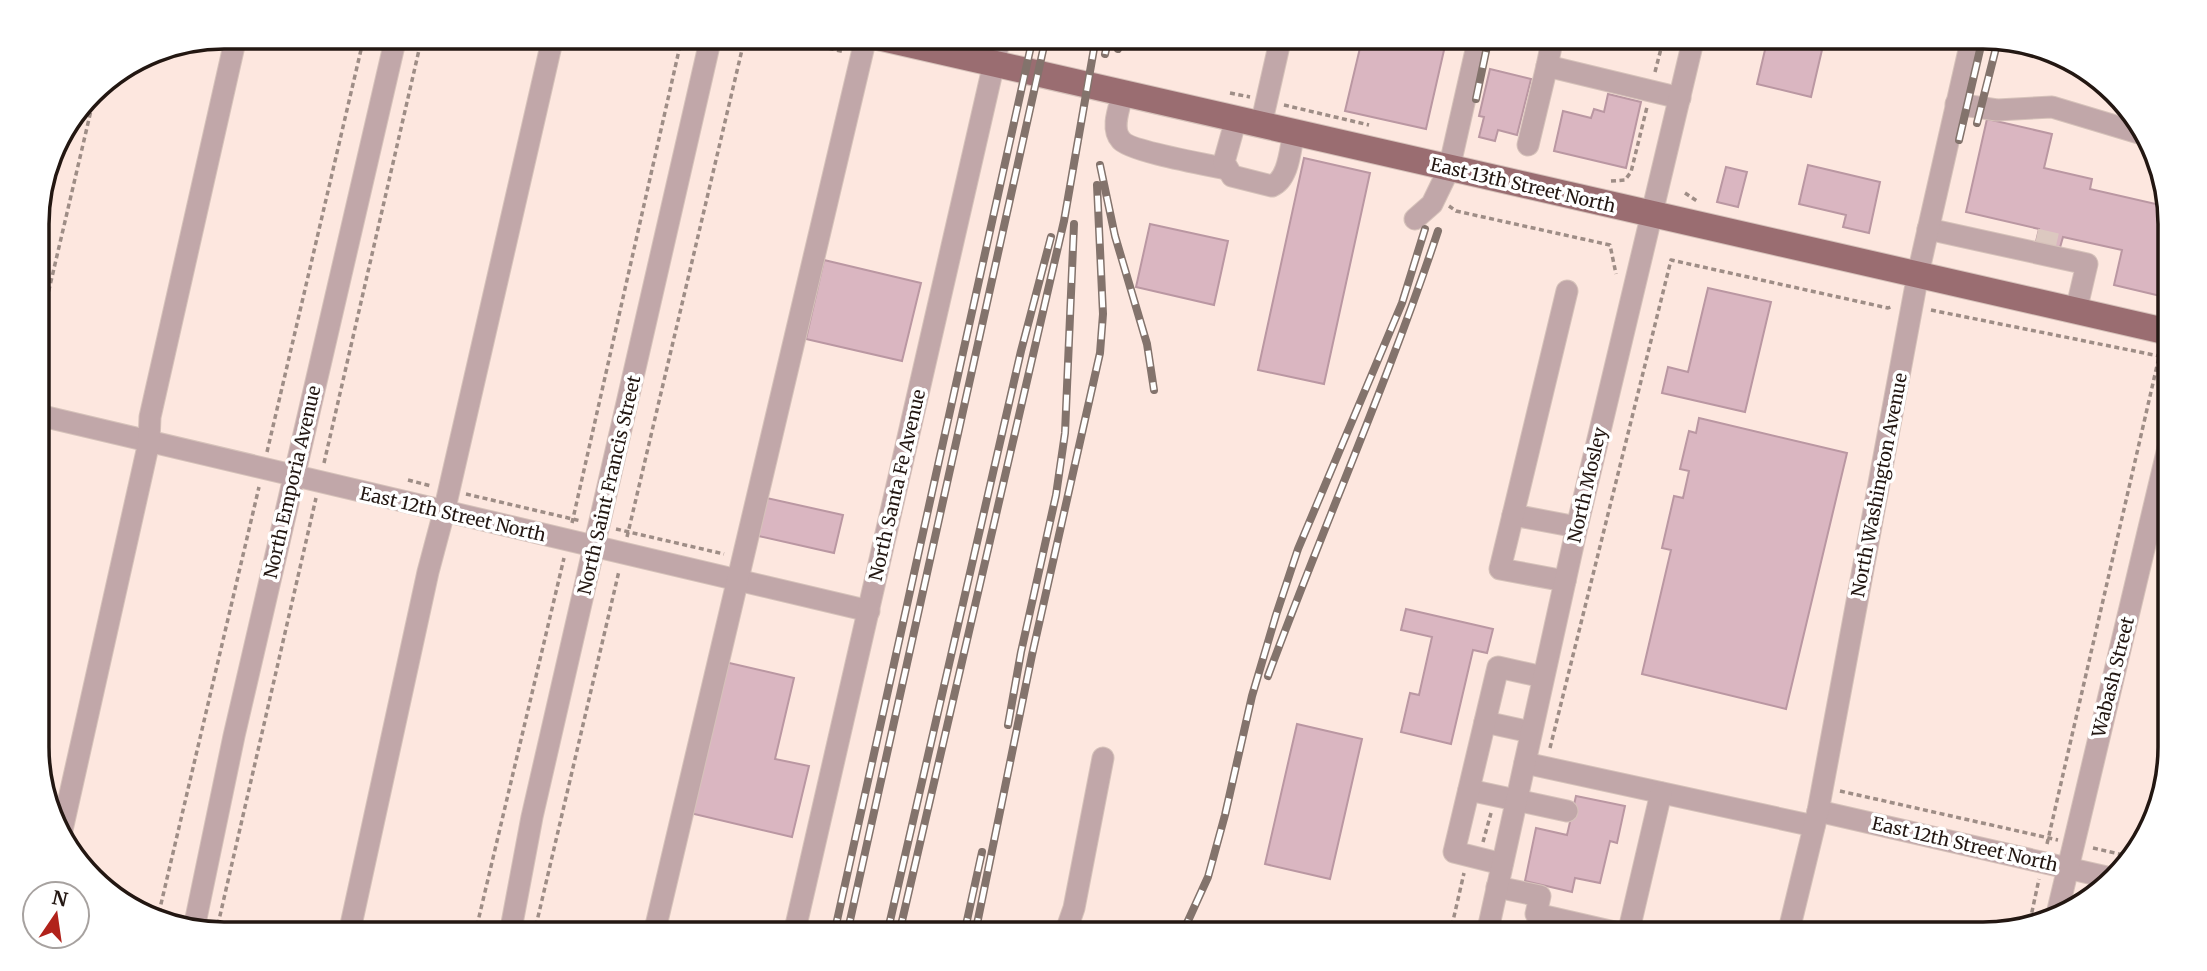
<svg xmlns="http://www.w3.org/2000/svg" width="2207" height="971" font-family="Merriweather,serif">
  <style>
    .building { fill: #dab6c1; stroke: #ba97a2; stroke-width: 2 }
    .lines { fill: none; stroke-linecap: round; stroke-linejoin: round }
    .minor-tunnel { stroke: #dcc8c0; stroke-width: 21; stroke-dasharray: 21 10; stroke-linecap: butt }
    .minor-casing { stroke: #d6c2ba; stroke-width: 23 }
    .major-casing { stroke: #d6c2ba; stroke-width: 28 }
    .path { stroke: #9e8d86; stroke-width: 3.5; stroke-dasharray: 5 3.5; stroke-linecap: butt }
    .minor { stroke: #c1a7a9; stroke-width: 21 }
    .major { stroke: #9a6d71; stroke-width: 26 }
    .rail-casing { stroke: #83736c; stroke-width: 8 }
    .rail { stroke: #fff; stroke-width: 5; stroke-dasharray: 16; stroke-linecap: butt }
    .labels { text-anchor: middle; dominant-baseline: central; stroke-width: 7; stroke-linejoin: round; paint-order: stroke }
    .street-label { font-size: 18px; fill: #231712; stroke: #fff }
    .rim { fill: none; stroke: #231712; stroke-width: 3.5 }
  </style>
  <rect width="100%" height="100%" fill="#fde7df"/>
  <g class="building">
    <path d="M 1354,37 L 1447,37 L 1426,129 L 1345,111 L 1360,48 L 1352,46 Z"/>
    <path d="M 1768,37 L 1825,37 L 1811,97 L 1757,84 Z"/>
    <path d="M 1490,69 L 1531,79 L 1517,135 L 1498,130 L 1495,141 L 1479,137 L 1484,117 L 1479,116 Z"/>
    <path d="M 1608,94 L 1641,102 L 1626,168 L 1554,151 L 1563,111 L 1591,118 L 1594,109 L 1604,112 Z"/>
    <path d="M 1987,119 L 2052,134 L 2044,168 L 2092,179 L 2090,189 L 2169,207 L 2169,298 L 2114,285 L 2122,250 L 2063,237 L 2059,251 L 2035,246 L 2039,229 L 1966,212 Z"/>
    <path d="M 1304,158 L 1370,173 L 1324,384 L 1258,370 Z"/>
    <path d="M 1808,165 L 1880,182 L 1869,233 L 1843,227 L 1846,215 L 1799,204 Z"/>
    <path d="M 1726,167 L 1747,172 L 1738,207 L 1717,202 Z"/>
    <path d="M 1150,224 L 1228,241 L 1214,305 L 1136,287 Z"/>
    <path d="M 824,260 L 921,283 L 902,361 L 806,339 Z"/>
    <path d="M 1708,288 L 1771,302 L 1745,412 L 1662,393 L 1668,367 L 1688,372 Z"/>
    <path d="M 1699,418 L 1847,453 L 1786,709 L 1642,674 L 1671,550 L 1662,548 L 1674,496 L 1683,498 L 1689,471 L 1680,469 L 1689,431 L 1696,433 Z"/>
    <path d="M 762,497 L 843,515 L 834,553 L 754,535 Z"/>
    <path d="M 1406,609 L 1493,629 L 1487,653 L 1473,650 L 1451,744 L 1401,732 L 1410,693 L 1419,695 L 1432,637 L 1401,630 Z"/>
    <path d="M 725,662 L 794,678 L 775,759 L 809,766 L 792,837 L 690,813 Z"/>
    <path d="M 1297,724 L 1362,739 L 1330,879 L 1265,864 Z"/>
    <path d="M 1576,796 L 1625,806 L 1617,843 L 1610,841 L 1600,883 L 1575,878 L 1572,892 L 1525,881 L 1536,828 L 1567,835 Z"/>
    <path d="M 1512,928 L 1539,934 L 1511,934 Z"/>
  </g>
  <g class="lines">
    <path class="minor-tunnel" d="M 2036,239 L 2058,244"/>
    <defs>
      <g id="minor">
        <path d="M 1547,66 L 1553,37"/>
        <path d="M 1123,93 C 1120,106 1110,128 1121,140 C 1129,151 1209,165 1227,169"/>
        <path d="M 1956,104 L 1997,110 L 2052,107 L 2142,134"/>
        <path d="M 1236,119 L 1224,162 L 1232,176 L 1272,186 C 1289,179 1290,149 1294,132"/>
        <path d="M 1261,125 L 1281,37"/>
        <path d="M 1528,145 L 1547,66 L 1680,98"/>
        <path d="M 1415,219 L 1432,204 L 1449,169 L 1479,37"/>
        <path d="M 1928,229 L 2087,264 L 2076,311"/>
        <path d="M 38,415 L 869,611"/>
        <path d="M 1513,515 L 1577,527"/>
        <path d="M 1565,581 L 1500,569 L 1567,291"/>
        <path d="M 1485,722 L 1531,732"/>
        <path d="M 1525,763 L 1814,826"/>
        <path d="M 1469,790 L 1567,811"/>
        <path d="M 1818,811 L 2111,878"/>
        <path d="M 62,830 L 149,442 L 150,417 L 236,37"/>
        <path d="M 1502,864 L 1454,852 L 1498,667 L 1543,677"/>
        <path d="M 1497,887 L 1540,896 L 1536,914 L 1623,934"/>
        <path d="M 2058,910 L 2169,444"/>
        <path d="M 194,928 L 234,736 L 396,37"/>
        <path d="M 349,934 L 428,572 L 444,512 L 553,37"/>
        <path d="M 510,934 L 532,817 L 711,37"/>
        <path d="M 654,934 L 866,37"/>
        <path d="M 794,934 L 1000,37"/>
        <path d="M 1065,934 L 1074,908 L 1103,758"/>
        <path d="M 1487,934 L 1577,527 L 1694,37"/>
        <path d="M 1628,934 L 1661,793"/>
        <path d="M 1788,934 L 1818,811 L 1918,274 L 1972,37"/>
      </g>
      <path id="major" d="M 878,37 L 2169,332"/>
    </defs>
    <use href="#minor" class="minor-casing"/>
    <use href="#major" class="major-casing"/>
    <g class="path">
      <path d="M 779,37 L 845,52"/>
      <path d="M 1655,72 L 1664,37"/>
      <path d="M 1230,93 L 1250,97"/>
      <path d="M 1284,105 L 1369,125"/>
      <path d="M 1611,181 L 1625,180 L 1631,172 L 1647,107"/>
      <path d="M 1685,193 L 1697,201"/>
      <path d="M 1449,206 L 1456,211 L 1610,245 L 1616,274"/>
      <path d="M 1931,310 L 2169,358"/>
      <path d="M 37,341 L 96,89"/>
      <path d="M 267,452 L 364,37"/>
      <path d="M 324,463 L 422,37"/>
      <path d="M 408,480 L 431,486"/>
      <path d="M 466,494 L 581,521"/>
      <path d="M 572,523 L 682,37"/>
      <path d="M 616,529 L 724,554"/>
      <path d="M 627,537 L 745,37"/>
      <path d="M 1550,748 L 1671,260 L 1888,308 L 1893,306"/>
      <path d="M 1840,791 L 2058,840"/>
      <path d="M 1483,842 L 1491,813"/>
      <path d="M 2047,844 L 2159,357"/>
      <path d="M 2093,848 L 2128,856"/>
      <path d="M 157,921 L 259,487"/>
      <path d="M 2030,921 L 2039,879"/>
      <path d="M 216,933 L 316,498"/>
      <path d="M 475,934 L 564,558"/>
      <path d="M 534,934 L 619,571"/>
      <path d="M 1450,934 L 1464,873"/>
    </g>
    <use href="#minor" class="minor"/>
    <use href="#major" class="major"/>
    <defs>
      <g id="rail">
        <path d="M 1118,49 L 1121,37"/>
        <path d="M 1105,54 L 1109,37"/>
        <path d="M 1476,99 L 1489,37"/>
        <path d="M 1977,123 L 1998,40"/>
        <path d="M 1959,140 L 1983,37"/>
        <path d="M 1100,165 L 1115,236 L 1147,344 L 1154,390"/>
        <path d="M 1268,676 C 1323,527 1388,382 1438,231"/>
        <path d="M 1008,725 L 1021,652 L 1056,495 L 1065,433 L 1074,224"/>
        <path d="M 834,934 L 1033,37"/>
        <path d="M 847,934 L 1046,37"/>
        <path d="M 887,934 L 1021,351 L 1051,237"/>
        <path d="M 899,934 L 1064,221 L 1096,37"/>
        <path d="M 964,934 L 982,852"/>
        <path d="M 975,934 L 1032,655 L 1100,353 L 1103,314 L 1097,185"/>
        <path d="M 1182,934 L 1208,877 L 1225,815 L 1252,696 L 1276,615 L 1298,549 L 1402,303 L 1425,229"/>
      </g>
    </defs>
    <use href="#rail" class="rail-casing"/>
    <use href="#rail" class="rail"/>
  </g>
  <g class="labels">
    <g class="street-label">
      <text transform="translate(1523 185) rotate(13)">East 13th Street North</text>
      <text transform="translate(292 482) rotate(-77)">North Emporia Avenue</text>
      <text transform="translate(609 485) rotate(-77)">North Saint Francis Street</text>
      <text transform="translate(897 485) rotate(-77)">North Santa Fe Avenue</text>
      <text transform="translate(1587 485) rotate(-77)">North Mosley</text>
      <text transform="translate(1879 485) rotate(-79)">North Washington Avenue</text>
      <text transform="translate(453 514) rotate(13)">East 12th Street North</text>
      <text transform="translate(2113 677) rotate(-76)">Wabash Street</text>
      <text transform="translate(1965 844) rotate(13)">East 12th Street North</text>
    </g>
  </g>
  <path d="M0 0H2207V971H0ZM224 49H1983A175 175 0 0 1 2158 224V747A175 175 0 0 1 1983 922H224A175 175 0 0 1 49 747V224A175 175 0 0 1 224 49Z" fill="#fff" fill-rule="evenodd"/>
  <path class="rim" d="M224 49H1983A175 175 0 0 1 2158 224V747A175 175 0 0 1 1983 922H224A175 175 0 0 1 49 747V224A175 175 0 0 1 224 49Z"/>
  <g transform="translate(56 915) rotate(13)"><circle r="33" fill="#ffffff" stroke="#a7a2a0" stroke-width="2"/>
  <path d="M0-5L12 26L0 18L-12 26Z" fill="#b1221b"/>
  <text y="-10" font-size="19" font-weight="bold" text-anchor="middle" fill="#231712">N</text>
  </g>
</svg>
